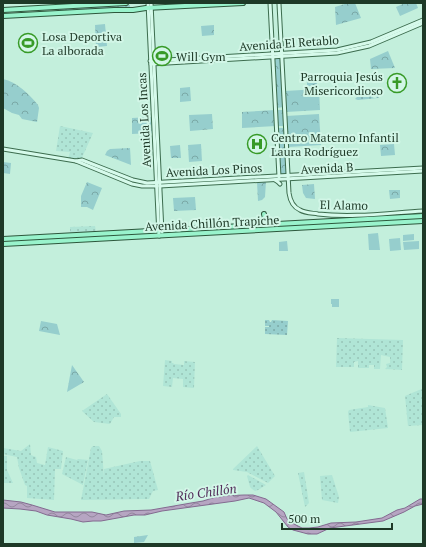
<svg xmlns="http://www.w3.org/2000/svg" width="426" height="547" font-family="'PT Serif',serif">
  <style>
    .farmland { fill: url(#farmland-dots) }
    .grass { fill: url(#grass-dots) }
    .park { fill: url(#park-crowns) }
    .garden { fill: #96cecd }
    .water { fill: url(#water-waves); stroke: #836b90 }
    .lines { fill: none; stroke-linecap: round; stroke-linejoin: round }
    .secondary-casing { stroke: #3c6c4e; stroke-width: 5 }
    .primary-casing { stroke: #2d573c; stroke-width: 6 }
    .secondary { stroke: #d6faeb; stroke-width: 3 }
    .primary { stroke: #99f3cc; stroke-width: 4 }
    .labels { text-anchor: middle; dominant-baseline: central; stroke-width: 4; stroke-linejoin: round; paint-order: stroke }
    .poi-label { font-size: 12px; fill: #1e3927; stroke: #d2f6e7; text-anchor: start }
    .street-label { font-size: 12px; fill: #1e3927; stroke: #d2f6e7 }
    .water-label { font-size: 13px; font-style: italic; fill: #512c59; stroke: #d2f6e7 }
  </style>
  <defs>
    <pattern id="farmland-dots" width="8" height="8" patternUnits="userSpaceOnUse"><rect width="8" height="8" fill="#b0e5d6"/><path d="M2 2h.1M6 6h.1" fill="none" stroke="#97c5b8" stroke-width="1.8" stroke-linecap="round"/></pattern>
    <pattern id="grass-dots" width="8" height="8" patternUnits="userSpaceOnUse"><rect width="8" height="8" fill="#96cecd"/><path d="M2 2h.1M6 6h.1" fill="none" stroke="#7aa8a6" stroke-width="1.8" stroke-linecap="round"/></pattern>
    <pattern id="park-crowns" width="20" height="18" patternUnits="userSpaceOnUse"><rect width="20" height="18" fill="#96cecd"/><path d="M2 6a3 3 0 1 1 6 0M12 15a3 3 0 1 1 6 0" fill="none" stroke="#7aa8a6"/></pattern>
    <pattern id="water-waves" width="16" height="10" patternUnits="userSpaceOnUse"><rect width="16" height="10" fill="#b6a5c2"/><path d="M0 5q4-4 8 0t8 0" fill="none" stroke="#93879e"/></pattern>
  </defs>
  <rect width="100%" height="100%" fill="#c3efdc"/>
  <g class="farmland">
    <path d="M 60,126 L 93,133 L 81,160 L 79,161 L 68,159 L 70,152 L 56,151 Z"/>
    <path d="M 95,226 L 96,232 L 70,234 L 70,227 Z"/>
    <path d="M 337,338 L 403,340 L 402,370 L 385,369 L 387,367 L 386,364 L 390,363 L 390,357 L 381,355 L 380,369 L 374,369 L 374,365 L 369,365 L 369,368 L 358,368 L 358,361 L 354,362 L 354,367 L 336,367 Z"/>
    <path d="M 165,360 L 172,361 L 172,363 L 173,363 L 174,364 L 184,365 L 184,361 L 195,362 L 194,388 L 183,387 L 183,379 L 173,378 L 172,387 L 163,386 Z"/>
    <path d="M 423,389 L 423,425 L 408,426 L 405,396 L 419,390 Z"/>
    <path d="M 107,394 L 121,414 L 121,417 L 114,417 L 110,424 L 94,422 L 82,411 Z"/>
    <path d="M 368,405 L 385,408 L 388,428 L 350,432 L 348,412 L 349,410 L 368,407 Z"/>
    <path d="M 30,444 L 31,455 L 36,457 L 37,463 L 45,465 L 48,447 L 63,451 L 61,469 L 55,469 L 54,500 L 27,498 L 27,486 L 25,485 L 19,468 L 17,457 L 3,454 L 3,448 L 21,451 Z"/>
    <path d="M 93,446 L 99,446 L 102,451 L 104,477 L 104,469 L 140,461 L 150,461 L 158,490 L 153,491 L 149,499 L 81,500 L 91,448 Z"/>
    <path d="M 257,446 L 275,476 L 268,483 L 247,472 L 233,470 L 233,469 Z"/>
    <path d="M 3,456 L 7,456 L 7,470 L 13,483 L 3,483 Z"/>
    <path d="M 66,457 L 77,460 L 78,459 L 88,460 L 83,485 L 62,474 Z"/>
    <path d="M 304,472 L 309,503 L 305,507 L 298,473 Z"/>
    <path d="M 248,475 L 266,485 L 258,490 L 255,491 L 252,489 L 250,487 L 247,476 Z"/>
    <path d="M 332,475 L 339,497 L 338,503 L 322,500 L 320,476 Z"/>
  </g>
  <g class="grass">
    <path d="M 130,5 L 130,7 L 57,11 L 57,9 Z"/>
    <path d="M 377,89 L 379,91 L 379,97 L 378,98 L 358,100 L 355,99 L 357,97 L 366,97 L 370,96 L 374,98 L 376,98 L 378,95 L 377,92 L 374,91 L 369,94 L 369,91 Z"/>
    <path d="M 265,320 L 269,320 L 270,322 L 271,322 L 272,320 L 288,321 L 287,335 L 265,334 L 265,327 L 269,327 L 269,326 L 265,326 Z"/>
  </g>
  <g class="park">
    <path d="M 348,3 L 355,3 L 361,18 L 336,25 L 335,7 Z"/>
    <path d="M 405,3 L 416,3 L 418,8 L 400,16 L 396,7 Z"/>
    <path d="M 105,24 L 107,46 L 96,47 L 95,25 Z"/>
    <path d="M 214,25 L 214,35 L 202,36 L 201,26 Z"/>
    <path d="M 35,38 L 35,50 L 22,51 L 21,39 Z"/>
    <path d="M 388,51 L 395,68 L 371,69 L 370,59 Z"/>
    <path d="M 280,57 L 283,107 L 277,108 L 274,58 Z"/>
    <path d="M 317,78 L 317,86 L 307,86 L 307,79 Z"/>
    <path d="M 3,79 C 17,82 29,94 38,105 L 39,108 L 37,122 L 22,119 L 19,115 L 12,113 L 3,108 Z"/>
    <path d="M 190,87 L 191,101 L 180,102 L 180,88 Z"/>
    <path d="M 319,89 L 320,110 L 286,112 L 285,91 Z"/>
    <path d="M 275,110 L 276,126 L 242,128 L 242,112 Z"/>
    <path d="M 277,110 L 283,110 L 284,126 L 278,126 Z"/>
    <path d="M 212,114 L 213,129 L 190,131 L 189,115 Z"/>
    <path d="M 319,114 L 321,145 L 288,147 L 286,116 Z"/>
    <path d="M 151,117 L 152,133 L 132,134 L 132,118 Z"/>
    <path d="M 277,128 L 284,128 L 287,175 L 280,175 Z"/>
    <path d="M 201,144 L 202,161 L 189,162 L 188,145 Z"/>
    <path d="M 394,144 L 395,155 L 381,156 L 380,145 Z"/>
    <path d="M 180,145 L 181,158 L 171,158 L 170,146 Z"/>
    <path d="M 130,148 L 131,165 L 105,155 L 107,151 L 110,149 Z"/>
    <path d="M 3,162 L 11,163 L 10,174 L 3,173 Z"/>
    <path d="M 266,181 L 265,197 L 262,200 L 258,201 L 257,182 Z"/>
    <path d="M 87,182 L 102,188 L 93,210 L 87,207 L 81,207 L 81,196 Z"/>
    <path d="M 314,184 L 315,199 L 306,198 L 303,193 L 302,185 Z"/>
    <path d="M 389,190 L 400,190 L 400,198 L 390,199 Z"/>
    <path d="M 195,197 L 196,210 L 174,211 L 173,198 Z"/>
    <path d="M 41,321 L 57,324 L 60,335 L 39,331 Z"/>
    <path d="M 72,365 L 84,382 L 67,392 Z"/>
    <path d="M 148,535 L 144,542 L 134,543 L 134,537 Z"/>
  </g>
  <g class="garden">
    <rect x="305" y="90" width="13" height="20"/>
    <path d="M 378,233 L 380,250 L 369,250 L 368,234 Z"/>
    <path d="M 414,234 L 414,240 L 403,241 L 403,235 Z"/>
    <path d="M 400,238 L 401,250 L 390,251 L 389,239 Z"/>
    <path d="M 287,241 L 288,251 L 279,251 L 279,242 Z"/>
    <path d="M 419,241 L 419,249 L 404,250 L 403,242 Z"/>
    <path d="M 331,299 L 339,299 L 339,307 L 332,307 L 332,304 L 331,304 Z"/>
  </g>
  <path class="water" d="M 244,495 L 253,495 L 266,499 L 284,512 L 287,519 L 294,524 L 302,528 L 309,528 L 318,527 L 331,523 L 356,522 L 382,518 L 397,510 L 405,508 L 420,499 L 423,499 L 423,504 L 415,506 L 404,512 L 383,521 L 330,528 L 317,534 L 308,534 L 293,530 L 288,527 L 276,512 L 264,503 L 249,498 L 235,501 L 162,511 L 145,515 L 134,515 L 101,521 L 93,521 L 83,522 L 71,519 L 47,515 L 36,511 L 20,509 L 3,508 L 3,500 L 21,502 L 32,505 L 55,512 L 92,512 L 106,515 L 124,511 L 151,510 L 191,503 L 203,501 L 219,496 Z"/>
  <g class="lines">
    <defs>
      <g id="secondary">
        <path d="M 148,3 L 159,236"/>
        <path d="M 151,3 L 162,232"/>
        <path d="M 270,3 L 279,177"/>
        <path d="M 279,4 L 289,193 C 290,200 293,207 300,210 C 305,213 312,213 318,214 C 353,218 388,213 423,211"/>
        <path d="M 150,61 L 337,50 L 371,42 L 423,20"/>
        <path d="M 151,64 L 337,53 L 369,46 L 423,23"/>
        <path d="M 3,149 L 76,161 L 132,184 L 142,186 L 157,186"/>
        <path d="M 76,161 L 82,160 L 133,180 L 147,183 L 423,168"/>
        <path d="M 275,180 L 278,182 L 280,184"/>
        <path d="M 160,186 L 423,171"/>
      </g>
      <g id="primary">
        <path d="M 3,10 L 126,3"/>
        <path d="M 3,16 L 114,10 L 133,10 L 146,8 L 243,3"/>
        <path d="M 264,214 L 266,225"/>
        <path d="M 3,239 L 423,216"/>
        <path d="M 3,244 L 423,221"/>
      </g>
    </defs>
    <use href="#secondary" class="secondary-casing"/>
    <use href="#primary" class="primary-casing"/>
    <use href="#secondary" class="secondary"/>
    <use href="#primary" class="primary"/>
  </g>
  <defs>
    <symbol id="stadium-ring" viewBox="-11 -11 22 22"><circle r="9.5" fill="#d2f6e7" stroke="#379a27" stroke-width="1.5"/><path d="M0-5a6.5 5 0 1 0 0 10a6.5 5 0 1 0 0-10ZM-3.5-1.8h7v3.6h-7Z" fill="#379a27"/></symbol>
    <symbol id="church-ring" viewBox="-11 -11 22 22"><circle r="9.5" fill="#d2f6e7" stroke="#379a27" stroke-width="1.5"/><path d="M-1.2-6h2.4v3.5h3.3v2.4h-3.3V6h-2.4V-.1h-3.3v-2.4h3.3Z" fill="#379a27"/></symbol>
    <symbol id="hospital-ring" viewBox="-11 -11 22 22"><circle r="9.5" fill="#d2f6e7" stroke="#379a27" stroke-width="1.5"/><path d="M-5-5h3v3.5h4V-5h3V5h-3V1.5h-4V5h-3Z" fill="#379a27"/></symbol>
  </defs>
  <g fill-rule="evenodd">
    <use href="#stadium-ring" x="17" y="32" width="22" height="22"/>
    <use href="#stadium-ring" x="151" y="45" width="22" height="22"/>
    <use href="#church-ring" x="386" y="72" width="22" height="22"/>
    <use href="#hospital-ring" x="246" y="133" width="22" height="22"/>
  </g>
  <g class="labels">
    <g class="poi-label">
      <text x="42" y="36">Losa Deportiva<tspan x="42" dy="14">La alborada</tspan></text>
      <text x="176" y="56">Will Gym</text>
      <text x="383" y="76" text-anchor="end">Parroquia Jesús<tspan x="383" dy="14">Misericordioso</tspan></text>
      <text x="271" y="137">Centro Materno Infantil<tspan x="271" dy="14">Laura Rodríguez</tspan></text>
    </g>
    <g class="street-label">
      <text transform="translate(289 43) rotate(-4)">Avenida El Retablo</text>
      <text transform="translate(144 120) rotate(-93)">Avenida Los Incas</text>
      <text transform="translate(327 168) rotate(-3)">Avenida B</text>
      <text transform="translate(214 170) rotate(-3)">Avenida Los Pinos</text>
      <text transform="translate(344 205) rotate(1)">El Alamo</text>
      <text transform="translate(212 223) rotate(-3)">Avenida Chillón Trapiche</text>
    </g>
    <g class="water-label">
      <text transform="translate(206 492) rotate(-8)">Río Chillón</text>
    </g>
  </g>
  <rect width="426" height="547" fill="none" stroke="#1e3927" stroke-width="8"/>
  <path d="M282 523v6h110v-6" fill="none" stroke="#1e3927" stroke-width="2"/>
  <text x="288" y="523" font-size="12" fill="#1e3927" stroke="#d2f6e7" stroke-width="3" paint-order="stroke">500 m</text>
</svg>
